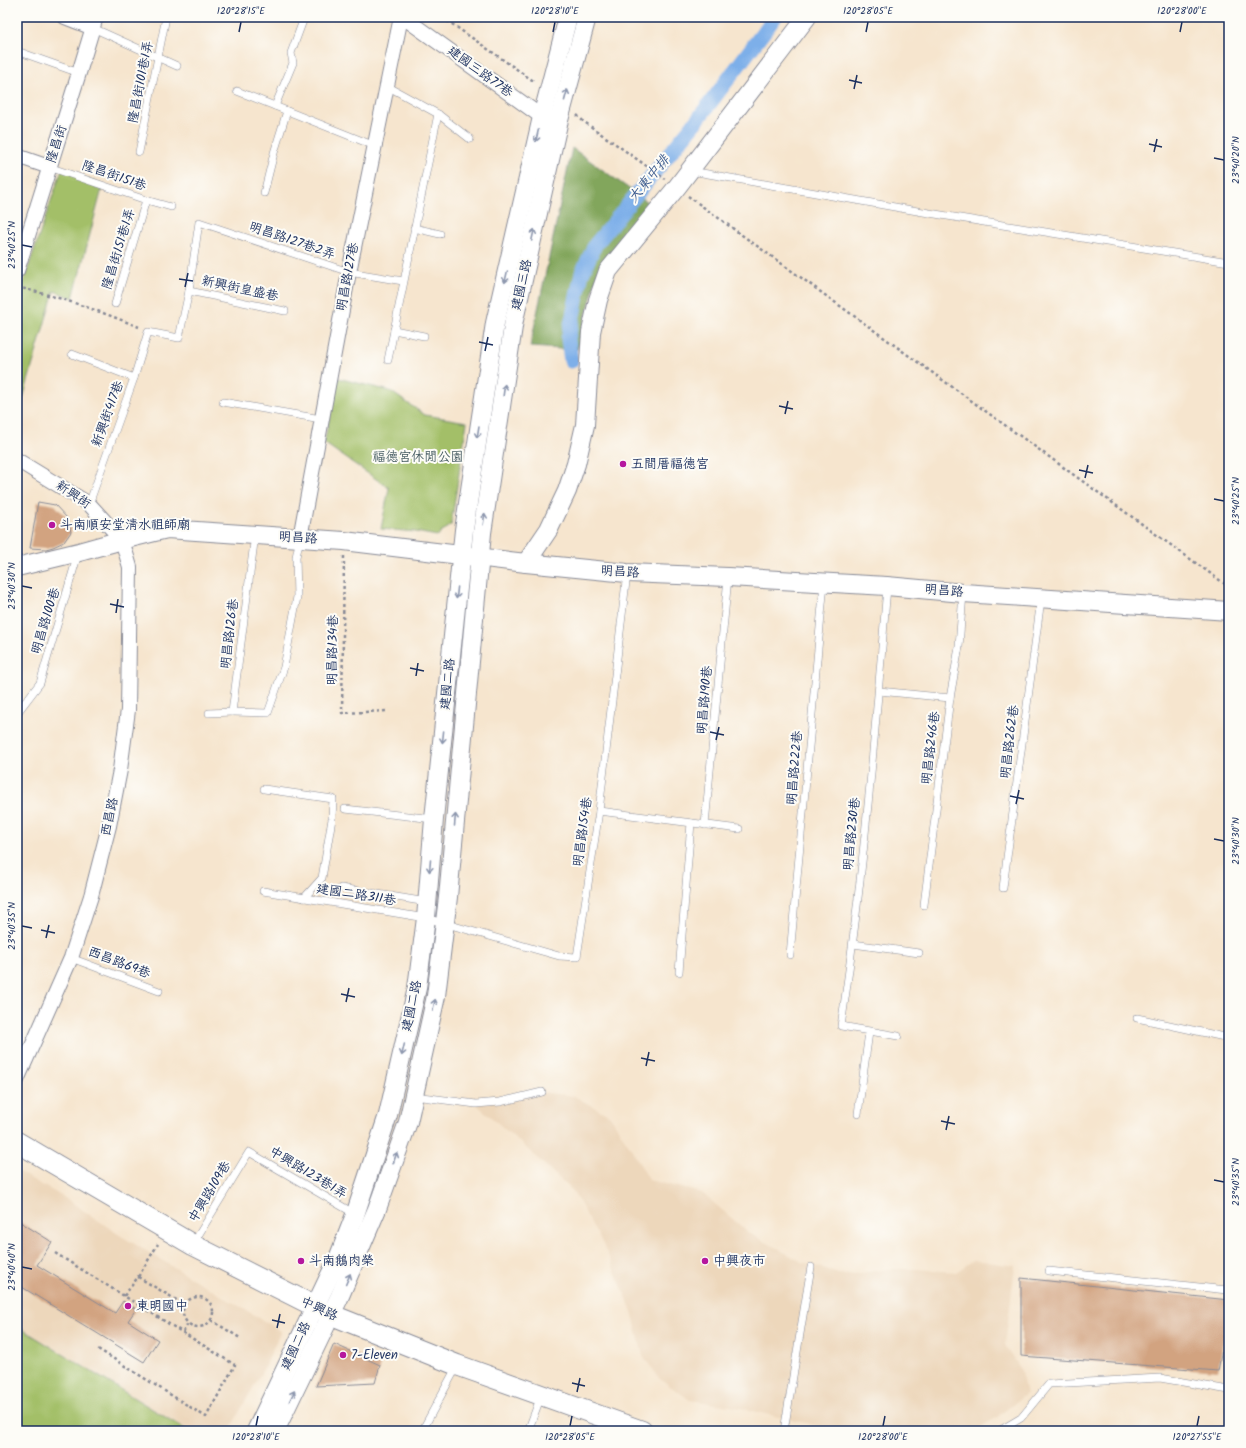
<svg xmlns="http://www.w3.org/2000/svg" width="1246" height="1448" font-family="Kalam,'LXGW WenKai TC',sans-serif">
  <style>
    .built { fill: #edd7bb }
    .green { fill: #a3bf67; stroke: #5f7762 }
    .forest { fill: #82a65c; stroke: #4e6a5d }
    .lines { fill: none; stroke-linecap: round; stroke-linejoin: round }
    .canal { stroke: #7dafe9; stroke-width: 15 }
    .building { fill: #d2a380 }
    .service-casing { stroke: #888a96; stroke-width: 8 }
    .minor-casing { stroke: #888a96; stroke-width: 16 }
    .tertiary-casing { stroke: #888a96; stroke-width: 20 }
    .secondary-casing { stroke: #888a96; stroke-width: 22 }
    .path { stroke: #888a96; stroke-width: 2.5; stroke-dasharray: 3 3; stroke-linecap: butt }
    .service { stroke: #fff; stroke-width: 7 }
    .minor { stroke: #fff; stroke-width: 14 }
    .tertiary { stroke: #fff; stroke-width: 18 }
    .secondary { stroke: #fff; stroke-width: 20 }
    .oneway { stroke: #8d97ae }
    .ticks { fill: none; stroke: #1b2f5e; stroke-width: 1.5 }
    .poi-dot { fill: #b5179e; stroke: #fdfcf7; stroke-width: 1.5 }
    .labels { text-anchor: middle; dominant-baseline: central; stroke-width: 4; stroke-linejoin: round; paint-order: stroke }
    .street-label { font-size: 13px; fill: #1b2f5e; stroke: #fdfcf7 }
    .park-label { font-size: 13px; fill: #445a61; stroke: #fdfcf7 }
    .poi-label { font-size: 13px; fill: #1b2f5e; stroke: #fdfcf7; text-anchor: start }
    .water-label { font-size: 14px; font-style: italic; fill: #3d5c8f; stroke: #fdfcf7 }
    .neatline { fill: none; stroke: #1b2f5e; stroke-width: 1.5 }
    .ticks-label { font-size: 10px; text-anchor: middle; fill: #1b2f5e }
  </style>
  <rect width="100%" height="100%" fill="#fdfcf7"/>
  <filter id="ink" filterUnits="userSpaceOnUse"><feTurbulence type="fractalNoise" baseFrequency=".025" numOctaves="2"/><feDisplacementMap in="SourceGraphic" scale="8" xChannelSelector="R" yChannelSelector="G"/><feConvolveMatrix kernelMatrix="1 2 1 2 8 2 1 2 1" color-interpolation-filters="sRGB"/></filter>
  <filter id="wash" filterUnits="userSpaceOnUse"><feTurbulence type="fractalNoise" baseFrequency=".012" numOctaves="4" result="noise"/><feDisplacementMap in="SourceGraphic" scale="16" xChannelSelector="R" yChannelSelector="G"/><feGaussianBlur stdDeviation="0.9" result="paint"/><feColorMatrix in="noise" values="0 0 0 0 0 0 0 0 0 0 0 0 0 0 0 0 0 1.4 0 .05"/><feComposite in="paint" operator="in"/></filter>
  <g filter="url(#wash)">
    <rect width="100%" height="100%" fill="#f6e5ce"/>
    <g class="built">
      <path d="M 539,1092 L 574,1096 L 610,1116 L 632,1150 L 649,1180 L 702,1193 L 749,1233 L 802,1262 L 845,1275 L 890,1269 L 917,1269 L 956,1272 L 974,1260 L 1015,1266 L 1005,1345 L 1020,1368 L 1026,1394 L 996,1418 L 974,1431 L 839,1431 L 736,1407 L 690,1400 L 660,1379 L 643,1356 L 632,1311 L 604,1246 L 573,1191 L 523,1145 L 476,1104 Z"/>
      <path d="M 17,1171 L 65,1198 L 121,1236 L 281,1331 L 265,1366 L 229,1431 L 17,1431 Z"/>
    </g>
    <g class="green">
      <path d="M 62,169 L 103,185 L 73,298 L 54,291 L 17,419 L 17,300 Z"/>
      <path d="M 338,378 L 390,391 L 425,415 L 467,422 L 451,525 L 437,536 L 416,532 L 381,529 L 389,488 L 324,443 Z"/>
      <path d="M 17,1326 L 188,1431 L 17,1431 Z"/>
    </g>
    <path class="forest" d="M 572,148 L 649,203 L 598,272 L 577,350 L 530,347 Z"/>
    <g class="lines">
      <path class="canal" d="M 571,361 L 568,339 L 582,273 L 595,245 L 698,119 L 775,17"/>
    </g>
    <g id="blocks">
      <g class="building">
        <path d="M 38,502 L 55,505 L 67,518 L 71,532 L 64,542 L 53,547 L 46,549 L 30,548 Z"/>
        <path d="M 17,1220 L 52,1242 L 37,1265 L 115,1313 L 123,1301 L 136,1309 L 128,1321 L 158,1340 L 144,1362 L 17,1284 Z"/>
        <path d="M 1021,1278 L 1229,1300 L 1229,1311 L 1218,1371 L 1021,1356 Z"/>
        <path d="M 334,1344 L 380,1365 L 375,1383 L 316,1386 Z"/>
      </g>
    </g>
  </g>
  <g filter="url(#ink)">
    <use href="#blocks" fill-opacity="0" stroke="#888a96" stroke-width="1"/>
    <g class="lines">
      <defs>
        <g id="service">
          <path d="M 93,28 L 177,66"/>
          <path d="M 17,51 L 79,73"/>
          <path d="M 387,86 L 438,114 L 470,139"/>
          <path d="M 237,91 L 375,146"/>
          <path d="M 275,106 L 293,63 L 291,53 L 304,18"/>
          <path d="M 139,152 L 166,17"/>
          <path d="M 49,167 L 146,200 L 171,207"/>
          <path d="M 691,171 L 923,212 L 1229,262"/>
          <path d="M 264,193 L 274,153 L 287,111"/>
          <path d="M 414,228 L 440,234"/>
          <path d="M 189,291 L 285,311"/>
          <path d="M 115,304 L 146,200"/>
          <path d="M 394,330 L 424,336"/>
          <path d="M 72,354 L 134,378"/>
          <path d="M 388,360 L 438,114"/>
          <path d="M 223,402 L 321,419"/>
          <path d="M 89,504 L 134,378 L 148,332 L 179,338 L 189,291 L 199,222 L 349,272 L 403,281"/>
          <path d="M 887,587 C 875,734 863,881 841,1026 L 898,1036"/>
          <path d="M 879,691 L 950,698"/>
          <path d="M 232,712 L 268,713 L 284,667 L 297,597 L 296,557 L 300,538"/>
          <path d="M 17,713 L 40,683 L 78,554"/>
          <path d="M 209,713 L 232,712 L 255,535"/>
          <path d="M 264,789 L 333,799 L 332,819 L 322,878 L 304,898"/>
          <path d="M 345,809 L 434,819"/>
          <path d="M 599,811 L 739,829"/>
          <path d="M 705,825 L 728,577"/>
          <path d="M 341,888 L 427,902"/>
          <path d="M 1003,888 L 1041,599"/>
          <path d="M 263,891 L 426,918 L 559,956 L 577,957 L 599,811 L 627,573"/>
          <path d="M 924,905 L 950,698 L 959,647 L 963,593"/>
          <path d="M 853,944 L 919,953"/>
          <path d="M 790,955 L 824,583"/>
          <path d="M 71,958 L 159,991"/>
          <path d="M 679,972 L 691,823"/>
          <path d="M 1137,1018 L 1229,1038"/>
          <path d="M 414,1096 L 476,1104 L 500,1102 L 542,1092"/>
          <path d="M 858,1114 L 869,1032"/>
          <path d="M 193,1244 L 249,1152 L 355,1214"/>
          <path d="M 1049,1271 L 1227,1290 L 1229,1291"/>
          <path d="M 422,1431 L 457,1366"/>
          <path d="M 528,1431 L 541,1396"/>
          <path d="M 784,1431 L 811,1267"/>
          <path d="M 999,1431 L 1021,1418 L 1049,1384 L 1160,1378 L 1229,1390"/>
        </g>
        <g id="minor">
          <path d="M 65,17 L 93,28"/>
          <path d="M 403,17 L 542,117 L 551,121"/>
          <path d="M 17,156 L 49,167"/>
          <path d="M 17,271 L 79,73 L 96,17"/>
          <path d="M 17,460 L 89,504 L 122,540 L 130,567 L 128,710 L 120,770 L 109,826 L 91,896 L 71,958 L 17,1080"/>
          <path d="M 300,538 L 349,272 L 401,17"/>
        </g>
        <g id="tertiary">
          <path d="M 526,563 L 549,529 L 567,491 L 576,464 L 585,425 L 591,332 L 598,300 L 608,271 L 677,187 L 807,17"/>
          <path d="M 17,567 L 79,552 L 122,540 L 167,529 L 344,541 L 526,563 L 627,573 L 728,577 L 887,586 L 963,593 L 1229,611"/>
          <path d="M 256,1431 L 339,1256 L 355,1215 L 388,1115 L 417,988 L 426,918 L 434,819 L 464,530 L 495,323 L 542,117 L 568,17"/>
          <path d="M 275,1431 L 339,1298 L 377,1209 L 408,1122 L 436,996 L 448,897 L 482,533 L 514,320 L 558,124 L 587,17"/>
        </g>
        <path id="secondary" d="M 17,1142 L 193,1245 L 332,1315 L 457,1365 L 642,1431"/>
      </defs>
      <use href="#service" class="service-casing"/>
      <use href="#minor" class="minor-casing"/>
      <use href="#tertiary" class="tertiary-casing"/>
      <use href="#secondary" class="secondary-casing"/>
      <g class="path">
        <path d="M 442,17 L 535,82"/>
        <path d="M 577,115 L 583,121 L 665,179"/>
        <path d="M 688,196 L 1229,587"/>
        <path d="M 17,287 C 60,297 97,310 139,327"/>
        <path d="M 344,556 L 342,713 L 388,711"/>
        <path d="M 55,1253 L 235,1365 L 206,1417 L 98,1349"/>
        <path d="M 138,1277 L 185,1305"/>
        <path d="M 124,1296 L 138,1277 L 158,1244"/>
        <circle cx="198" cy="1312" r="15"/>
        <path d="M 211,1320 L 240,1338"/>
        <path d="M 183,1332 L 188,1324"/>
      </g>
      <use href="#service" class="service"/>
      <use href="#minor" class="minor"/>
      <use href="#tertiary" class="tertiary"/>
      <use href="#secondary" class="secondary"/>
    </g>
    <defs><path id="oneway-shaft" d="M-6 0H5M1.5-3L5.5 0L1.5 3" fill="none" stroke-width="1.6" stroke-linecap="round" stroke-linejoin="round"/></defs>
    <g class="oneway">
      <use href="#oneway-shaft" transform="translate(566 95) rotate(-75)"/>
      <use href="#oneway-shaft" transform="translate(537 136) rotate(103)"/>
      <use href="#oneway-shaft" transform="translate(533 235) rotate(-77)"/>
      <use href="#oneway-shaft" transform="translate(506 277) rotate(103)"/>
      <use href="#oneway-shaft" transform="translate(504 390) rotate(-82)"/>
      <use href="#oneway-shaft" transform="translate(478 432) rotate(99)"/>
      <use href="#oneway-shaft" transform="translate(484 519) rotate(-82)"/>
      <use href="#oneway-shaft" transform="translate(457 593) rotate(96)"/>
      <use href="#oneway-shaft" transform="translate(443 737) rotate(96)"/>
      <use href="#oneway-shaft" transform="translate(455 820) rotate(-85)"/>
      <use href="#oneway-shaft" transform="translate(430 866) rotate(95)"/>
      <use href="#oneway-shaft" transform="translate(434 1005) rotate(-77)"/>
      <use href="#oneway-shaft" transform="translate(403 1050) rotate(103)"/>
      <use href="#oneway-shaft" transform="translate(395 1158) rotate(-71)"/>
      <use href="#oneway-shaft" transform="translate(348 1279) rotate(-67)"/>
      <use href="#oneway-shaft" transform="translate(292 1396) rotate(-64)"/>
    </g>
  </g>
  <path class="ticks" d="M 239,32 L 241,22M 553,32 L 555,22M 866,32 L 868,22M 1180,32 L 1182,22M 849,80 L 862,83M 854,89 L 857,75M 1149,144 L 1162,147M 1154,152 L 1157,139M 1214,158 L 1224,160M 22,245 L 32,247M 179,279 L 193,281M 185,287 L 188,273M 479,342 L 493,345M 485,351 L 488,337M 779,406 L 793,409M 785,414 L 788,401M 1079,470 L 1093,473M 1085,478 L 1088,465M 1214,499 L 1224,501M 22,586 L 32,588M 110,604 L 124,607M 116,613 L 118,599M 410,668 L 424,671M 416,676 L 418,663M 710,732 L 724,735M 716,740 L 719,727M 1010,796 L 1024,799M 1016,804 L 1019,790M 1214,839 L 1224,841M 22,926 L 32,928M 41,930 L 55,933M 46,938 L 49,925M 341,994 L 355,997M 346,1002 L 349,988M 641,1058 L 655,1061M 646,1066 L 649,1052M 941,1121 L 955,1124M 946,1130 L 949,1116M 1214,1180 L 1224,1182M 22,1267 L 32,1269M 272,1320 L 285,1323M 277,1328 L 280,1314M 572,1383 L 585,1386M 577,1392 L 580,1378M 256,1426 L 258,1416M 570,1426 L 572,1416M 883,1426 L 885,1416M 1197,1426 L 1199,1416"/>
  <g class="poi-dot">
    <circle cx="623" cy="464" r="4"/>
    <circle cx="52" cy="525" r="4"/>
    <circle cx="301" cy="1261" r="4"/>
    <circle cx="705" cy="1261" r="4"/>
    <circle cx="128" cy="1306" r="4"/>
    <circle cx="343" cy="1355" r="4"/>
  </g>
  <g class="labels">
    <g class="street-label">
      <text transform="translate(480 72) rotate(36)">建國三路77巷</text>
      <text transform="translate(141 82) rotate(-79)">隆昌街101巷1弄</text>
      <text transform="translate(57 144) rotate(-72)">隆昌街</text>
      <text transform="translate(114 176) rotate(19)">隆昌街151巷</text>
      <text transform="translate(292 241) rotate(19)">明昌路127巷2弄</text>
      <text transform="translate(119 249) rotate(-73)">隆昌街151巷1弄</text>
      <text transform="translate(348 277) rotate(-79)">明昌路127巷</text>
      <text transform="translate(522 285) rotate(-77)">建國三路</text>
      <text transform="translate(240 289) rotate(12)">新興街皇盛巷</text>
      <text transform="translate(108 414) rotate(-70)">新興街417巷</text>
      <text transform="translate(73 495) rotate(34)">新興街</text>
      <text transform="translate(298 538) rotate(4)">明昌路</text>
      <text transform="translate(620 572) rotate(4)">明昌路</text>
      <text transform="translate(944 591) rotate(5)">明昌路</text>
      <text transform="translate(46 621) rotate(-73)">明昌路100巷</text>
      <text transform="translate(230 634) rotate(-83)">明昌路126巷</text>
      <text transform="translate(333 650) rotate(-89)">明昌路134巷</text>
      <text transform="translate(448 684) rotate(-84)">建國二路</text>
      <text transform="translate(705 700) rotate(-85)">明昌路190巷</text>
      <text transform="translate(1010 742) rotate(-83)">明昌路262巷</text>
      <text transform="translate(931 748) rotate(-83)">明昌路246巷</text>
      <text transform="translate(795 768) rotate(-85)">明昌路222巷</text>
      <text transform="translate(110 817) rotate(-78)">西昌路</text>
      <text transform="translate(583 832) rotate(-82)">明昌路154巷</text>
      <text transform="translate(852 834) rotate(-84)">明昌路230巷</text>
      <text transform="translate(356 895) rotate(9)">建國二路311巷</text>
      <text transform="translate(119 963) rotate(21)">西昌路69巷</text>
      <text transform="translate(412 1006) rotate(-78)">建國二路</text>
      <text transform="translate(308 1173) rotate(31)">中興路123巷1弄</text>
      <text transform="translate(210 1192) rotate(-59)">中興路109巷</text>
      <text transform="translate(319 1309) rotate(25)">中興路</text>
      <text transform="translate(296 1346) rotate(-65)">建國二路</text>
    </g>
    <g class="park-label">
      <text x="418" y="457">福德宮休閒公園</text>
    </g>
    <g class="poi-label">
      <text x="631" y="464">五間厝福德宮</text>
      <text x="60" y="525">斗南順安堂清水祖師廟</text>
      <text x="309" y="1261">斗南鵝肉榮</text>
      <text x="713" y="1261">中興夜市</text>
      <text x="136" y="1306">東明國中</text>
      <text x="351" y="1355">7-Eleven</text>
    </g>
    <g class="water-label">
      <text transform="translate(649 179) rotate(-51)">大東中排</text>
    </g>
  </g>
  <rect width="1246" height="1448" fill="none" stroke="#fdfcf7" stroke-width="44"/>
  <rect x="22" y="22" width="1202" height="1404" class="neatline"/>
  <g class="ticks-label">
    <text x="241" y="14">120°28'15"E</text>
    <text x="555" y="14">120°28'10"E</text>
    <text x="868" y="14">120°28'05"E</text>
    <text x="1182" y="14">120°28'00"E</text>
    <text transform="translate(1235 160) rotate(-90)" y="4">23°40'20"N</text>
    <text transform="translate(11 245) rotate(-90)" y="4">23°40'25"N</text>
    <text transform="translate(1235 501) rotate(-90)" y="4">23°40'25"N</text>
    <text transform="translate(11 586) rotate(-90)" y="4">23°40'30"N</text>
    <text transform="translate(1235 841) rotate(-90)" y="4">23°40'30"N</text>
    <text transform="translate(11 926) rotate(-90)" y="4">23°40'35"N</text>
    <text transform="translate(1235 1182) rotate(-90)" y="4">23°40'35"N</text>
    <text transform="translate(11 1267) rotate(-90)" y="4">23°40'40"N</text>
    <text x="256" y="1440">120°28'10"E</text>
    <text x="570" y="1440">120°28'05"E</text>
    <text x="883" y="1440">120°28'00"E</text>
    <text x="1197" y="1440">120°27'55"E</text>
  </g>
</svg>
